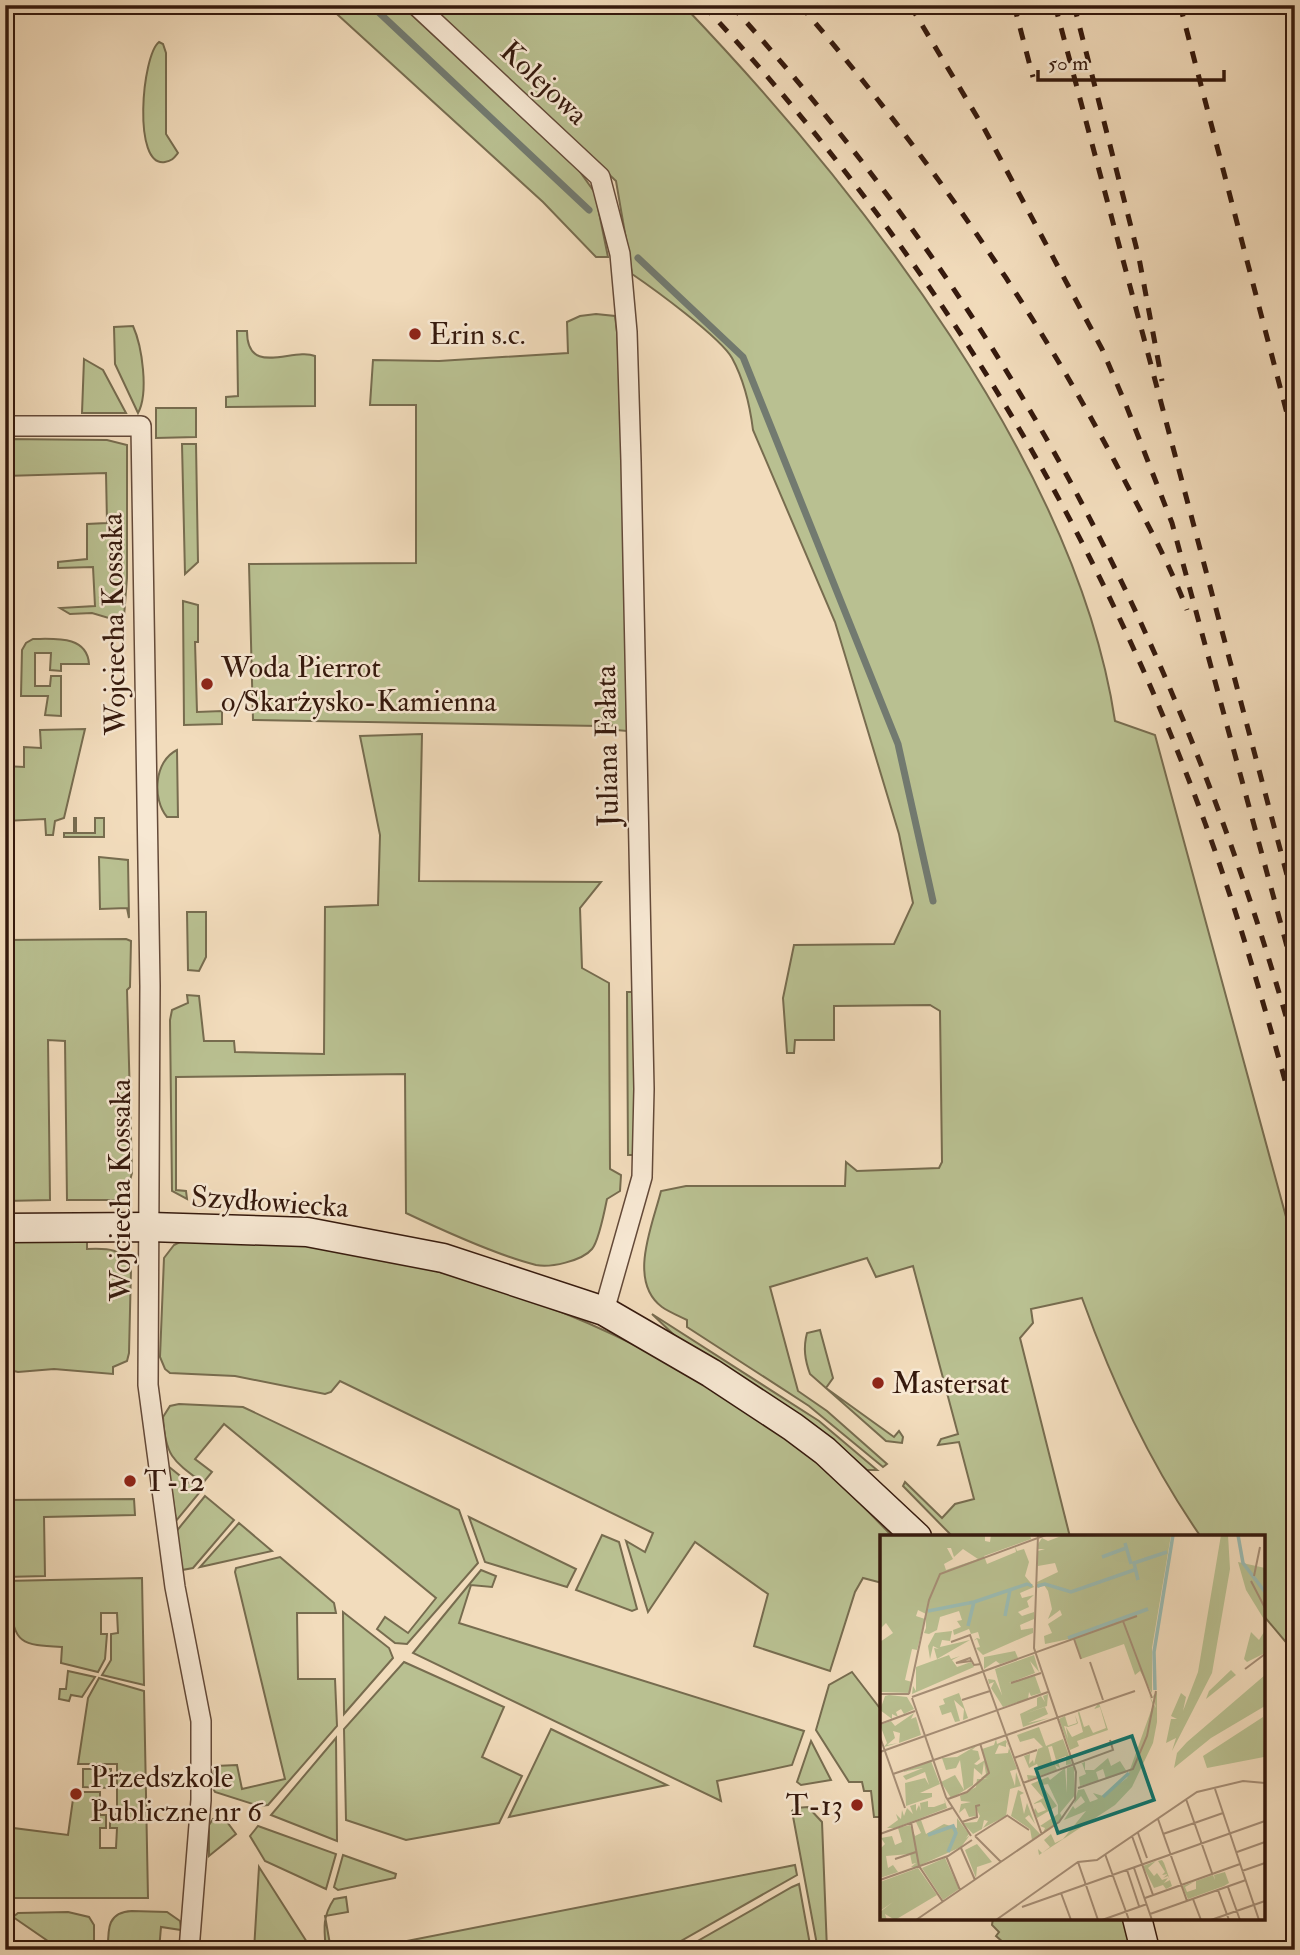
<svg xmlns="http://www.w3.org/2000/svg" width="1300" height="1955" font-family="'IM FELL Double Pica',serif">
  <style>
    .green { fill: #b9c091; stroke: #776c4f; stroke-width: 2 }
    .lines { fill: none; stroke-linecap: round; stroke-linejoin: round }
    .stream { stroke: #727a70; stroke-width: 7 }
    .street-casing { stroke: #644a39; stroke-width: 22 }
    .secondary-casing { stroke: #35190d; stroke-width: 31 }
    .street { stroke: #f7e8d3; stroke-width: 19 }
    .secondary { stroke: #f7e8d3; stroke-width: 28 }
    .rail { stroke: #35190d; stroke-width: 5; stroke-dasharray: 12 12; stroke-linecap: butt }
    .poi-dot { fill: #8f2418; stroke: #f7e8d3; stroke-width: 2.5 }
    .labels { text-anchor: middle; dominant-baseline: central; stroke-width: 5; stroke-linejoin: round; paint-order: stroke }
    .street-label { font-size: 30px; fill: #35190d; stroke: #f7e8d3 }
    .poi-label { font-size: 30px; fill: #35190d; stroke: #f7e8d3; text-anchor: start }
    .inset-river { fill: none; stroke: #9bbbb2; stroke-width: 3.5 }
    .inset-road { fill: none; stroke: #a68e76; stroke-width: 2 }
    .view { fill: #0f766e; fill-opacity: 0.15; stroke: #0f766e; stroke-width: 3.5 }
    .inset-edge { fill: none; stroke: #35190d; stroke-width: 3.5 }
  </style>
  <rect width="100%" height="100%" fill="#f2dcbc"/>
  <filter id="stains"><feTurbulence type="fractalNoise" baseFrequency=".00286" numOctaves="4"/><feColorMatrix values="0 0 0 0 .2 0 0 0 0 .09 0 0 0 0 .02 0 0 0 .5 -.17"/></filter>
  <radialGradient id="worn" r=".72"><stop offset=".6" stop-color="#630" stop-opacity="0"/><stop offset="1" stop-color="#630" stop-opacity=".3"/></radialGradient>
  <g class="green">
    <path d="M 327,5 L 401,5 L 578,169 L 595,193 L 608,257 L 596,257 L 543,202 Z"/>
    <path d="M 430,5 L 683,5 C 858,188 1077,466 1115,721 L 1155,735 L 1295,1250 L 1295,1653 L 1263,1615 L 1263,1537 L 1201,1537 C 1149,1462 1113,1384 1082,1298 L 1031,1309 L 1033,1323 L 1020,1338 L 1070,1537 L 953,1537 L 903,1486 L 905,1482 L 942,1518 L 955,1504 L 974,1499 L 959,1442 L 938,1445 L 941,1439 L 958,1434 L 913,1266 L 876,1277 L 867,1258 L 770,1287 L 798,1391 L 827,1411 L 887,1464 L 883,1467 L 809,1406 L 687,1327 L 687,1320 C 679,1316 669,1312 662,1307 C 627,1281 653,1224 661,1191 L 686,1186 L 845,1186 L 846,1162 L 857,1171 L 939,1168 L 942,1162 L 940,1011 L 930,1005 L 834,1006 L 834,1040 L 795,1040 L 794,1053 L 787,1053 L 783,998 L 794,945 L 894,944 L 913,903 L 899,834 L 835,622 L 753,430 C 750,406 744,380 732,358 C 720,337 654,289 632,274 L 616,181 Z"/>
    <path d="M 159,42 L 163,44 L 166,53 L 166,134 L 178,153 C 174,158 172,161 165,162 C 132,168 142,55 159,42 Z"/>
    <path d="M 596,314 L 615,316 L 617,332 L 623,432 L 627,731 L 616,730 L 603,715 L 600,726 L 253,720 L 249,564 L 416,563 L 416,405 L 370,405 L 373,360 L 439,361 L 568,353 L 567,322 L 580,316 Z"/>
    <path d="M 133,326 C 142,346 149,393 138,413 L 115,364 L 114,327 Z"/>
    <path d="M 237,331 L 247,331 C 247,378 293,347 315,356 L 315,406 L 226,407 L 226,397 L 238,396 Z"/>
    <path d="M 84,359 L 103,370 L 126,413 L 82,413 Z"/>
    <path d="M 156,408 L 196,408 L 196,437 L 156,438 Z"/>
    <path d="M 5,439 L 107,440 L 127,445 L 127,578 L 124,617 L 112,619 L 92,613 L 70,614 L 60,608 L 95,606 L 93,567 L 58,568 L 58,562 L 87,559 L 87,524 L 107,523 L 106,473 L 5,476 Z"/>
    <path d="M 182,444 L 196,444 L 198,562 L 185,574 Z"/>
    <path d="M 183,601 L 198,605 L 198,642 L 195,642 L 197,712 L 222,711 L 222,724 L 184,725 Z"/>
    <path d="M 33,639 C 54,639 87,635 89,664 L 61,664 L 61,671 L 50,670 L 51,653 L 35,653 L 35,686 L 50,686 L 51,676 L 61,676 L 61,716 L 45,715 L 48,696 L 21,696 L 22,650 L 26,643 Z"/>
    <path d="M 85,729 L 64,818 L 55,821 L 53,835 L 46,835 L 45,819 L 5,821 L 5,766 L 24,767 L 24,747 L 41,748 L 40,730 Z"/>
    <path d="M 422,734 L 419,881 L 601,882 L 580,908 L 582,968 L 609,983 L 610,1169 L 621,1175 L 620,1191 L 607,1199 C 605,1209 598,1242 592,1249 C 582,1261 550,1268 536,1265 C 496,1255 444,1231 406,1213 L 405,1074 L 176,1077 L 176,1190 L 186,1191 L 187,1199 L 172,1191 L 170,1020 L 172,1010 L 188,1003 L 187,995 L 199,996 L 204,1041 L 234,1041 L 235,1052 L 324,1054 L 325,907 L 378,905 L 380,835 L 360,736 Z"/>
    <path d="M 177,750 L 178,817 L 167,817 C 152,799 154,761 177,750 Z"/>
    <path d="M 74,818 L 76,818 L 76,833 L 95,833 L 95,818 L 104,818 L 104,837 L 64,837 L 64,833 L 74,833 Z"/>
    <path d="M 99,857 L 128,860 L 129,918 L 127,908 L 100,909 Z"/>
    <path d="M 187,912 L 206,912 L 206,957 L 199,971 L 188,970 Z"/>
    <path d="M 126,939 L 131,941 L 130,987 L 127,990 L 132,1173 L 127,1192 L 117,1200 L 67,1200 L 65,1041 L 48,1040 L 50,1200 L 5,1201 L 5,1037 L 11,1036 L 10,989 L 5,988 L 5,940 Z"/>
    <path d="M 627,992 L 633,992 L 636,1061 L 634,1155 L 628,1155 Z"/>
    <path d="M 186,1239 C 226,1241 269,1239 308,1245 C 488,1272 642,1331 788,1440 C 827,1468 860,1503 893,1537 L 882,1537 L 882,1583 L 863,1578 L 855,1592 L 830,1671 L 754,1646 L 768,1594 L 695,1542 L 648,1612 L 626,1541 L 645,1552 L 653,1533 L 340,1381 L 331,1392 L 325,1394 L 235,1376 L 170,1373 L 165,1369 L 160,1357 L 164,1258 L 174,1245 Z"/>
    <path d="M 87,1241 L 87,1249 C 108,1248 123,1248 131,1269 L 129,1353 L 127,1361 L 113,1367 L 113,1374 L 54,1369 L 18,1372 L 5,1369 L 5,1242 Z"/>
    <path d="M 652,1314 L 819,1421 L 877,1470 L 867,1470 L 835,1442 L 674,1335 Z"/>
    <path d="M 820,1330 L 833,1378 L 826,1388 L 894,1437 L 899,1431 L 903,1437 L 902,1443 L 886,1441 L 810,1374 C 805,1360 803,1348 807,1333 Z"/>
    <path d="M 179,1404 L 243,1407 L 459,1510 L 478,1563 L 407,1644 L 395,1643 L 377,1629 L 385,1617 L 408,1633 L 436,1598 L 224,1424 L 195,1459 L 212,1472 L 203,1483 C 173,1461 165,1456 163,1417 L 170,1406 Z"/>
    <path d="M 168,1466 L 200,1492 L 176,1521 Z"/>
    <path d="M 205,1496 L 234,1520 L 193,1568 L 182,1570 L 175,1533 Z"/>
    <path d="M 134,1499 L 135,1515 L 44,1517 L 45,1576 L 5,1577 L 5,1500 Z"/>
    <path d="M 469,1517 L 576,1569 L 567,1587 L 485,1562 Z"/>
    <path d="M 239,1523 L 272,1551 L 200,1567 Z"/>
    <path d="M 602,1535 L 619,1542 L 637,1609 L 632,1611 L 576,1590 Z"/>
    <path d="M 280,1557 L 334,1603 L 336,1613 L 297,1613 L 298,1679 L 335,1679 L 337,1726 L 268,1805 L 259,1806 L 215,1792 L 211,1784 L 215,1766 L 237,1765 L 242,1789 L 285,1779 L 235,1572 L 236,1568 Z"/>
    <path d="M 481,1570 L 496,1576 L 492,1587 L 471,1585 L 459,1623 L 804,1731 L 792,1765 L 717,1781 L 721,1801 L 413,1653 Z"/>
    <path d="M 142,1578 L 144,1685 L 102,1675 L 111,1660 L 111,1634 L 118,1633 L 117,1613 L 101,1613 L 101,1634 L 107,1634 L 105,1659 L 98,1672 L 61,1663 L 62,1647 C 21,1645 14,1644 10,1602 L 5,1601 L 5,1581 Z"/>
    <path d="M 343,1612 L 389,1648 L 393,1658 L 344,1714 Z"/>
    <path d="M 404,1662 L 504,1707 L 482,1757 L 522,1776 L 499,1823 L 406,1840 L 346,1820 L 344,1729 Z"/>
    <path d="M 68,1671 L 95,1677 L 82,1697 L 71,1695 L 69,1701 L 59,1699 L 60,1689 L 66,1689 Z"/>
    <path d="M 852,1672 L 882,1711 L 882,1817 L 874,1817 L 871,1791 L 864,1791 L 862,1782 L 849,1782 L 816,1730 L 829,1685 Z"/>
    <path d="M 99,1678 L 144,1691 L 148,1898 L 5,1898 L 5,1827 L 68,1835 L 74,1792 L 100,1792 L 100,1815 L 106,1815 L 106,1828 L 100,1828 L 100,1848 L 116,1848 L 117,1828 L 110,1828 L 110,1815 L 117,1814 L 117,1764 L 78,1764 L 88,1698 Z"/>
    <path d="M 551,1729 L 667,1785 L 509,1817 Z"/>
    <path d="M 336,1738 L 337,1841 L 271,1815 Z"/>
    <path d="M 811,1741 L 831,1780 L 801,1785 L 797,1782 Z"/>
    <path d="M 83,1769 L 111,1769 L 111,1788 L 83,1787 Z"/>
    <path d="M 808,1807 L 822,1822 L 827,1950 L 818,1950 L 792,1811 L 795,1808 Z"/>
    <path d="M 213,1819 L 227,1822 L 236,1834 L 209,1856 L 209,1825 Z"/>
    <path d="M 258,1826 L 336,1854 L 326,1889 L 265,1861 L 250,1836 Z"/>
    <path d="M 343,1855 L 396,1874 L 395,1878 L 338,1890 L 334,1887 Z"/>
    <path d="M 795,1865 L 797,1875 L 665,1950 L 361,1950 Z"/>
    <path d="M 259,1867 L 312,1950 L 254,1950 Z"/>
    <path d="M 799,1884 L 811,1950 L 682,1950 L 792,1887 Z"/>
    <path d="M 346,1897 L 348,1912 L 325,1916 L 331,1950 L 326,1950 C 324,1929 322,1917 334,1899 Z"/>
    <path d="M 132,1911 L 167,1912 L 180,1921 L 181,1930 L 161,1927 L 159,1950 L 108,1950 C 108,1929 107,1912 132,1911 Z"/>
    <path d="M 68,1912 L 89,1917 L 94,1925 L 94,1950 L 61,1950 L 13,1917 L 18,1913 Z"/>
    <path d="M 993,1918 L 1124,1918 L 1133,1950 L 1004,1950 L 1001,1948 L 1004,1943 L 996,1936 L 999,1932 L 992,1925 Z"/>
  </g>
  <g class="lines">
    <g class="stream">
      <path d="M 371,5 L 589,210"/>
      <path d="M 638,258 L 743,357 L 898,744 L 933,901"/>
    </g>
    <defs>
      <g id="street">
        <path d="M 416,5 L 600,177 L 620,254 L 627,332 L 631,461 L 644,1089 L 642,1177 L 604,1311"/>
        <path d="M 5,426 L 141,426 L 150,986 L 148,1385 L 175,1587 L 201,1721 L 201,1800 L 189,1950"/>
      </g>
      <g id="secondary">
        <path d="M 5,1228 L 150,1227 L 307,1232 L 443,1258 L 604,1311 L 711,1373 L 793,1427 L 825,1451 L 917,1537"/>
        <path d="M 1137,1918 L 1145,1950"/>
      </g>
    </defs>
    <use href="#street" class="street-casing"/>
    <use href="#secondary" class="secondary-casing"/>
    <use href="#street" class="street"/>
    <use href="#secondary" class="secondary"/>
    <g class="rail">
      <path d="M 703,5 C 923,240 1095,521 1205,823 C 1240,919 1268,1018 1295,1117"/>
      <path d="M 731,5 C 1011,315 1183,647 1295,1048"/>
      <path d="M 800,5 C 921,146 1028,298 1115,462 C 1140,511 1168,559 1187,610"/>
      <path d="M 910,5 L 985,130 L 1102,349 L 1126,405 L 1172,523 L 1295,976"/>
      <path d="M 1014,5 L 1033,77"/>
      <path d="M 1055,5 L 1295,905"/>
      <path d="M 1074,5 L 1139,258 L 1162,381"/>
      <path d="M 1180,5 L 1295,444"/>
    </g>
  </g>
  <g class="poi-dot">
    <circle cx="415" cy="334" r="7"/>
    <circle cx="207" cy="684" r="7"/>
    <circle cx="878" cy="1383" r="7"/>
    <circle cx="130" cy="1481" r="7"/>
    <circle cx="76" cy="1794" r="7"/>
    <circle cx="857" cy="1805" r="7"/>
  </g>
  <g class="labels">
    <g class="street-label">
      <text transform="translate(544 83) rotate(43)">Kolejowa</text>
      <text transform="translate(114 624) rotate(-91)">Wojciecha Kossaka</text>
      <text transform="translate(607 746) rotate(-91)">Juliana Fałata</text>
      <text transform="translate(120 1190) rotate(-90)">Wojciecha Kossaka</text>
      <text transform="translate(270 1202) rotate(4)">Szydłowiecka</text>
    </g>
    <g class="poi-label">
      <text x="429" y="334">Erin s.c.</text>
      <text x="221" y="667">Woda Pierrot<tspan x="221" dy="34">o/Skarżysko-Kamienna</tspan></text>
      <text x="892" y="1383">Mastersat</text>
      <text x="144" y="1481">T-12</text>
      <text x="90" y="1777">Przedszkole<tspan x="90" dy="34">Publiczne nr 6</tspan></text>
      <text x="843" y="1805" text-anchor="end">T-13</text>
    </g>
  </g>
  <g transform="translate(880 1535)">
    <rect width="385" height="385" fill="#f2dcbc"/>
    <path d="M 0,0 L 105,0 L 105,6 L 110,7 L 111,0 L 150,0 L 151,4 L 104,21 L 107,29 L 136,17 L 135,11 L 137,16 L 144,14 L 149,27 L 145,41 L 154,52 L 140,58 L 142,63 L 154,60 L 147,66 L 149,72 L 138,77 L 142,81 L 154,77 L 154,84 L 140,90 L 141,95 L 153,93 L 153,98 L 103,120 L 96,113 L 100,112 L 97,104 L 93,106 L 97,103 L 100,104 L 98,97 L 91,99 L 89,94 L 74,100 L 73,95 L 81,92 L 77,86 L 82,85 L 79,76 L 60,82 L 57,95 L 49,99 L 44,98 L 46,93 L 46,79 L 38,75 L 36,81 L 45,84 L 37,115 L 32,114 L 25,145 L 32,147 L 30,158 L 0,157 L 0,107 L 13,98 L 6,88 L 0,94 ZM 67,13 L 71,13 L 74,22 L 83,14 L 98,24 L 66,35 L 64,29 L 73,24 ZM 184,0 L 291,0 L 272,113 L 272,158 L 260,136 L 255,140 L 244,109 L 201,124 L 194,103 L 165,109 L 164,101 L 172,98 L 168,89 L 182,80 L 180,75 L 168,84 L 172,74 L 168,56 L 164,50 L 158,53 L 157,47 L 178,37 L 175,28 L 158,31 L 158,16 L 165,14 L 158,14 L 158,9 L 162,3 L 168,6 ZM 341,0 L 348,0 L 350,34 L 332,138 L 292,216 L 296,203 L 286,208 L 291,184 L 297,184 L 291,181 L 301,158 L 306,162 L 303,176 L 318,137 ZM 358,27 L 385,33 L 385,86 L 366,55 ZM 72,96 L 70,106 L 62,105 L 60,112 L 90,105 L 57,124 L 54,113 L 59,114 L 53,111 L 50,124 L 48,111 L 55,98 ZM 371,97 L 379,105 L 384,97 L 385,118 L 367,127 L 364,124 ZM 135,116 L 138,123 L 120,129 L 116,126 L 104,134 L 104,122 ZM 69,120 L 71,124 L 80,121 L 72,125 L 77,132 L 91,127 L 94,132 L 32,159 L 33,151 L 36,156 L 36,132 ZM 154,120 L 159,137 L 150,126 L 155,138 L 129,148 L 155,141 L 161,158 L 151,161 L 149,157 L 148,164 L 123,172 L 111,153 L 114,147 L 109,149 L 108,144 L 115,145 L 122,160 L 115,134 ZM 351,135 L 356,140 L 326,164 L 329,156 ZM 385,140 L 385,171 L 331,203 L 294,233 L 297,218 L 307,207 ZM 277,157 L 277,187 L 273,208 L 252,252 L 235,270 L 159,320 L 158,314 L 162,318 L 170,312 L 164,305 L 171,299 L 175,308 L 183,304 L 206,276 L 184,285 L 193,271 L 195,274 L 205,267 L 201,261 L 194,269 L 198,255 L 204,254 L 210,267 L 218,264 L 213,258 L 223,261 L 247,243 L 273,170 L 269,160 L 276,173 L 273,161 ZM 79,158 L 88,183 L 83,185 L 84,174 L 74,165 L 80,186 L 75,187 L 71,177 L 62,180 L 59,171 L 65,169 L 63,164 ZM 168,159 L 167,171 L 144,179 L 165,172 L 168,179 L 148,188 L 169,183 L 143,192 L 140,179 L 157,171 L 157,163 L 161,161 L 165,167 L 163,161 ZM 9,160 L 27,162 L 34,174 L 24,179 L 21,174 L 16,177 L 18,182 L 12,179 L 12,184 L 0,175 L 5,161 ZM 219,168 L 228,195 L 197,206 L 199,211 L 190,215 L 179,184 L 185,181 L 188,191 L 197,188 L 195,180 L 198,188 L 197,189 L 188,192 L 184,191 L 188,204 L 186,192 L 192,202 L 203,197 L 198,178 L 199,176 L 204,192 L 209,190 L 213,198 L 226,193 L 220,172 L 214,174 ZM 34,178 L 31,184 L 36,182 L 41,200 L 19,208 L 20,198 L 13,196 L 15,203 L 7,210 L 18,208 L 4,212 L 7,208 L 0,190 L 11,186 L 15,191 ZM 383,182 L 384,222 L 327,233 L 323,221 ZM 159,192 L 166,211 L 183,204 L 192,229 L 186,230 L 186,221 L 176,225 L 172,211 L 168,212 L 172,227 L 178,226 L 180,233 L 175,230 L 177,235 L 148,245 L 147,240 L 157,241 L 159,234 L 157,229 L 149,233 L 144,221 L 150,219 L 149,229 L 153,225 L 154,229 L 158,214 L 163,212 L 154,203 L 140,207 L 137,200 ZM 116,204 L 117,209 L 126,205 L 129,212 L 126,207 L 126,212 L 119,210 L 115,219 L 128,218 L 129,213 L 137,234 L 130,236 L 135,251 L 136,237 L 141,251 L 130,254 L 126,281 L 103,293 L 108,286 L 104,285 L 102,294 L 93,299 L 83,288 L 97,287 L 100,281 L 95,271 L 96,281 L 89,282 L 85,273 L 79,278 L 81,269 L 91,267 L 81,266 L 80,261 L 96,252 L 97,244 L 108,244 L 101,243 L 106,239 L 104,227 L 102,240 L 94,233 L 93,250 L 77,260 L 71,263 L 61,247 L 75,240 L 84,255 L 80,225 L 76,233 L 66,235 L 62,223 L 77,222 L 99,209 L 92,215 L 98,216 L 100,224 L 94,229 L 97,230 L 105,225 L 102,214 L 114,210 ZM 228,223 L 231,231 L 240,226 L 247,237 L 226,244 L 223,234 L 216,237 L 219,246 L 200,251 L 199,242 L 206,239 L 202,228 L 196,230 L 205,227 L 205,235 L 214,235 ZM 51,226 L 60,249 L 40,258 L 52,258 L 52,262 L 26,271 L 25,248 L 45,243 L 49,250 L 45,237 L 26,245 L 23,241 L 43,233 L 22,237 ZM 194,231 L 195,260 L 180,278 L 182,282 L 187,274 L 183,283 L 163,298 L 165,293 L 160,291 L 178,279 L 178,270 L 168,249 L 162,250 L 177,271 L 157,283 L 154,276 L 155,273 L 158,278 L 166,275 L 161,267 L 153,269 L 163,263 L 151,249 L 168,242 L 170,245 L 185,233 L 187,258 L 187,233 ZM 138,255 L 144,258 L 140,260 L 144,279 L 147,268 L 155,289 L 149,280 L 145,283 L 160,299 L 152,305 L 150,294 L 131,281 ZM 64,263 L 67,273 L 15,293 L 7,293 L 18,285 L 16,279 L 21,284 L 22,275 L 24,281 L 27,273 L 33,279 L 30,271 L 36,269 L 36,276 L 39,270 L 41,276 L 40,268 L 48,266 L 48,272 L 54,272 L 65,268 ZM 77,283 L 89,299 L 86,303 L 90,300 L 81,312 L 36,332 L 31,332 L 36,328 L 32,329 L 30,319 L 6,321 L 8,333 L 13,330 L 18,337 L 0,343 L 0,314 L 5,309 L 1,303 L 12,301 L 15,310 L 22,307 L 18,293 L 30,290 L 35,301 L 41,298 L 36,287 L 41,285 L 46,299 L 64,289 L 77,293 ZM 97,309 L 112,327 L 97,332 L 96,343 L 85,315 ZM 65,323 L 79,354 L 63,365 L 42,333 ZM 282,325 L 284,328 L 292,351 L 286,354 L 283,350 L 274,353 L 263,331 L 276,326 L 268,333 L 274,341 L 277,338 L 282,345 L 288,343 L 284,348 L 290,345 L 288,341 L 283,343 L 288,339 L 282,340 L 285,337 L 278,326 ZM 38,333 L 57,360 L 15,385 L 5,379 L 7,385 L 0,385 L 0,377 L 13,367 L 0,376 L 0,347 ZM 345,337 L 349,348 L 344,351 L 308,364 L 302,351 L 314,347 L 305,352 L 307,357 L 316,354 L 316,346 L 333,340 L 335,345 L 334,340 Z" fill="#b9c091" fill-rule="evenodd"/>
    <path class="inset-river" d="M 358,0 L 363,28 L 385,57M 245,8 L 251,29M 222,22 L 246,13M 258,45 L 254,28 L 287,17M 157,51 L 165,49 L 191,57 L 254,35M 94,67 L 147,49 L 152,51M 48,76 L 94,67 L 88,91M 125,81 L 130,55M 188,103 L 268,74M 275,155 L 274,117 L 293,0M 223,262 L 249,238M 48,300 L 73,291 L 76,298 L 68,317"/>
    <path class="inset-road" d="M 374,41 L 380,12M 371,46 L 385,73M 243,86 L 272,163M 194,104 L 201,124M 71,107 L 90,100 L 162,300M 91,126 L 76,128 L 90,123 L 94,130 L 101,129M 210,127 L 223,165M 365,134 L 385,119M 131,148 L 161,138M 0,159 L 29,159M 29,159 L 49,65 L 60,39 L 166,0M 32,162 L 257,81M 32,163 L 66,262 L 91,301M 82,165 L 110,156M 0,189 L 35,176M 0,202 L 25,273M 0,217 L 168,157M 134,223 L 157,215M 13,239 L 255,156M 143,248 L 233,215 L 230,205M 198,253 L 253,234 L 267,201 L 276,156M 335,254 L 379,385M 68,264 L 87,257 L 109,238 L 100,208M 306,264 L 332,338M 128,281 L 149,295M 278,284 L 307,366M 31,287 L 39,331 L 63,367M 82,287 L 97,282 L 96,271 L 100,270M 258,298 L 267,323M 0,299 L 72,273M 283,299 L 343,278M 95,301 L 128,280M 95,301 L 121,327M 252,301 L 273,360M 81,313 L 95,345M 357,317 L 385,307M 225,319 L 249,385M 66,321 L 80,355M 15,324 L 36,317M 198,327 L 218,385M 254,333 L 272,385M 247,335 L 259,371M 362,336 L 385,328M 0,345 L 68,321 L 92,305M 348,352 L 360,385M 338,355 L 349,385M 181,358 L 191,385M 265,363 L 360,329M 313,364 L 321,385M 142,372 L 385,286M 270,379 L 366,345M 36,385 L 179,287 L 195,264 L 196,237 L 154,113 L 158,0M 116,385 L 198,327 L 217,325 L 317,257 L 363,246 L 385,248M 222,385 L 267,369M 331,385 L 385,366"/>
    <path class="view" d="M 252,201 L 274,265 L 178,298 L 156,234 Z"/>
    <rect width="385" height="385" class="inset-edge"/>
  </g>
  <rect width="1300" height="1955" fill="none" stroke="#f2dcbc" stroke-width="28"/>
  <rect x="7" y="7" width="1286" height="1941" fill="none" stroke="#35190d" stroke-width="3.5"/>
  <rect x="14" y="14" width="1272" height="1927" fill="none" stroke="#35190d" stroke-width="2"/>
  <path d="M1038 70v10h186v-10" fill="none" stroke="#35190d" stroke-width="3.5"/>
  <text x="1048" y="70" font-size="21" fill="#35190d" stroke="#f7e8d3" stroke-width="5" paint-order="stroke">50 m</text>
  <rect width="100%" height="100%" filter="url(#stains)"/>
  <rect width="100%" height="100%" fill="url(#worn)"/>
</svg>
